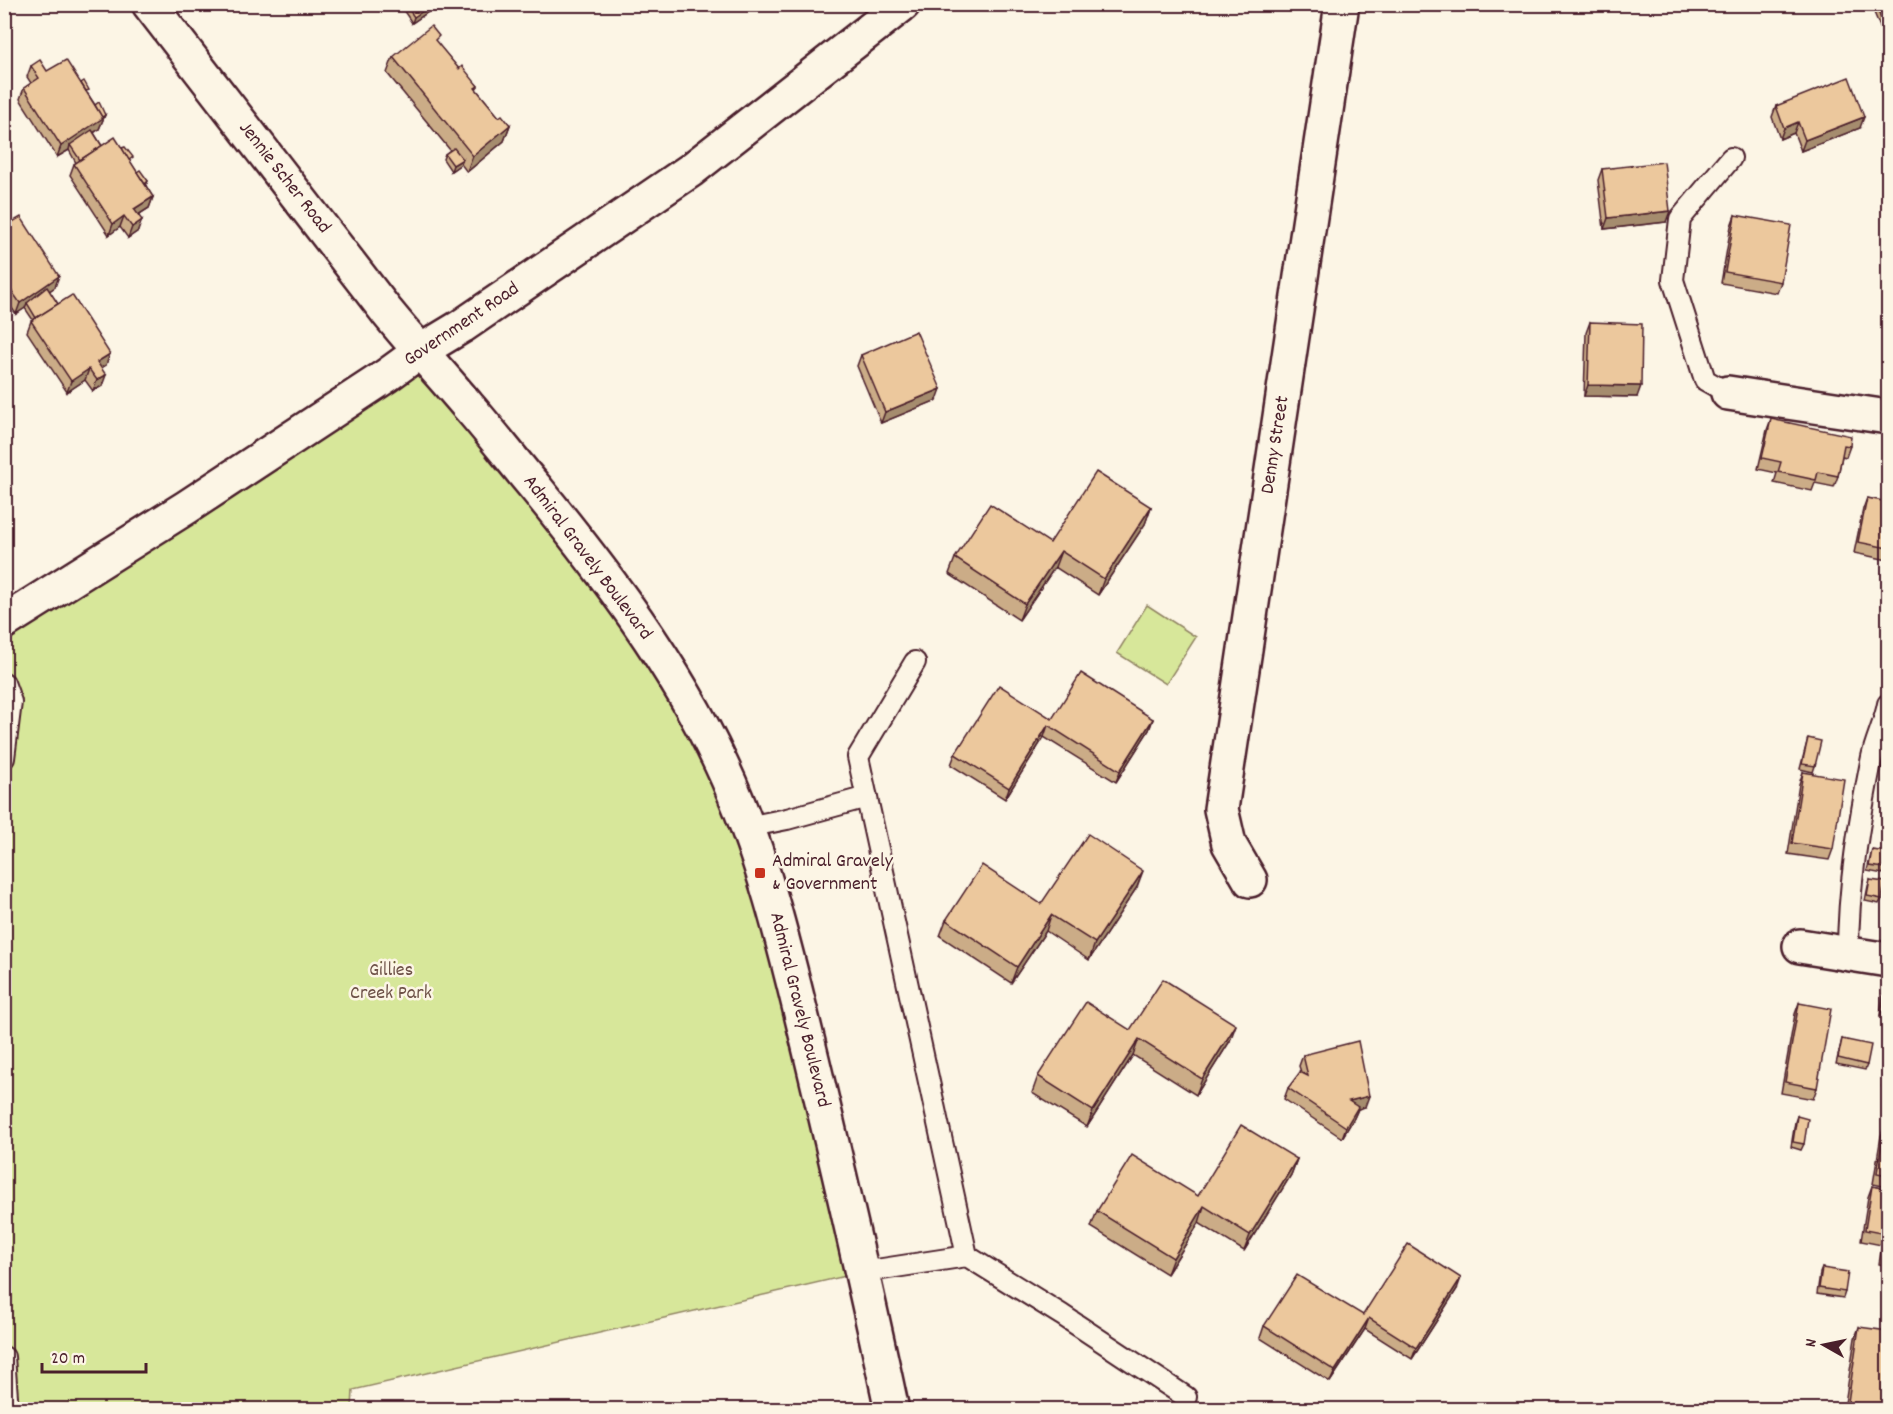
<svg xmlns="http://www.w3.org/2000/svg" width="1893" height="1414" font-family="Dekko,sans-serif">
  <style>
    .green { fill: #d7e79a; stroke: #908362; stroke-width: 1.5 }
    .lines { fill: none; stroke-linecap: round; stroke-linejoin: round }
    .service-casing { stroke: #4a1f2b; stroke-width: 24 }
    .minor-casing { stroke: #4a1f2b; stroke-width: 38 }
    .tertiary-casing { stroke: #4a1f2b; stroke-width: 38 }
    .secondary-casing { stroke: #4a1f2b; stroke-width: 38 }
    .service { stroke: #fcf5e5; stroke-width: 20 }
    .minor { stroke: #fcf5e5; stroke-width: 33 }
    .tertiary { stroke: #fcf5e5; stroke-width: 33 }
    .secondary { stroke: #fcf5e5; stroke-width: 33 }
    .wall { fill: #cbac87; stroke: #4a1f2b; stroke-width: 1.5 }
    .shaded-wall { fill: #a58c6e; stroke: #4a1f2b; stroke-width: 1.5 }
    .building { fill: #ecc89d; stroke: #4a1f2b; stroke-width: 1.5 }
    .poi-dot { fill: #c8321e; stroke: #fcf5e5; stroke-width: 2 }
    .labels { text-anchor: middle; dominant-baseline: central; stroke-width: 5; stroke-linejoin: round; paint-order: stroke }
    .street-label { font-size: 20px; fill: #4a1f2b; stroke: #fcf5e5 }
    .poi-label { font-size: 20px; fill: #4a1f2b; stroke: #fcf5e5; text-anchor: start }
    .park-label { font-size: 20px; fill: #6d5147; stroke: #fcf5e5 }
  </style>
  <rect width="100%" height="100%" fill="#fcf5e5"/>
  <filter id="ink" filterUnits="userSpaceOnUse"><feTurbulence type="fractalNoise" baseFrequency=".0167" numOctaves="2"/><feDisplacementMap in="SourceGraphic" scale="12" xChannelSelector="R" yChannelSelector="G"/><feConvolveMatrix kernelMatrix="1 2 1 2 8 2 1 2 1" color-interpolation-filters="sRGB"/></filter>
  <g filter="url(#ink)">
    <g class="green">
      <path d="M 419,352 L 457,394 L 721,763 L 863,1272 L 353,1390 L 352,1409 L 5,1410 L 5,622 Z"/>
      <path d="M 1147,605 L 1196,637 L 1166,684 L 1117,653 Z"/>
    </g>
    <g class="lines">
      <defs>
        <g id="service">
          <path d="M 1728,393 L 1705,380 L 1673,280 L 1680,219 L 1731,158"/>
          <path d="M 915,662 L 858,757 L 967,1256"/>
          <path d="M 4,683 L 11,702 L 4,758"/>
          <path d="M 747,827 L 787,819 L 867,797"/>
          <path d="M 1848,954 C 1848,887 1859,822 1872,757 C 1876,739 1885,722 1888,704"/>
          <path d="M 863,1272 L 967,1256 L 1062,1315 L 1186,1397"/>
          <path d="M 4,1357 L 8,1410"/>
        </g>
        <g id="minor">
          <path d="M 1728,393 L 1888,417"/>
          <path d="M 1250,880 L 1229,844 L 1221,809 L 1342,4"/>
          <path d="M 1800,946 L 1888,960"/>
        </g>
        <path id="tertiary" d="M 149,4 L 387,312 C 413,344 441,374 468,406 C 491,432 512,460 535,487 C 605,573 674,663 721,764 C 765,857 788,960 812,1059 C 840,1176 867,1292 892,1410"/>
        <path id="secondary" d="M 4,622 L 187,507 L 386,376 L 419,352 L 462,326 L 691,170 L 903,4"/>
      </defs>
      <use href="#service" class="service-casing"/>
      <use href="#minor" class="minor-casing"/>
      <use href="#tertiary" class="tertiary-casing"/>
      <use href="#secondary" class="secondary-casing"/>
      <use href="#service" class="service"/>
      <use href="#minor" class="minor"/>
      <use href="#tertiary" class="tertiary"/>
      <use href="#secondary" class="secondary"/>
    </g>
    <g class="wall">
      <path d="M 399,4 L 429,4 L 430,6 L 428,12 L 412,23 Z"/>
      <path d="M 1875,4 L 1888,29 L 1882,32 L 1873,10 Z"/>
      <path d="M 436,42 L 459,69 L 478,86 L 476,89 L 499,117 L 510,125 L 504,141 L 467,172 L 461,164 L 451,171 L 443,159 L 445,154 L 450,150 L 387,73 L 393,57 Z"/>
      <path d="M 31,66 L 47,71 L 88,94 L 95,105 L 105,115 L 99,129 L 94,133 L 102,146 L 131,163 L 137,172 L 148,181 L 146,186 L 153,197 L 149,208 L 138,215 L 138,231 L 128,238 L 120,227 L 109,235 L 70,175 L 74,164 L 76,163 L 69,150 L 57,157 L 20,99 L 24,88 L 31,83 L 27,77 Z"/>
      <path d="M 1776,106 L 1860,128 L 1801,151 L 1794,133 L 1780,139 L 1772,117 Z"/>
      <path d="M 1602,169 L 1666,222 L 1604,229 L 1598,180 Z"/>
      <path d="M 1735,215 L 1781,282 L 1777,293 L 1721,283 L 1731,226 Z"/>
      <path d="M 4,217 L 55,287 L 49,291 L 58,304 L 106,365 L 101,368 L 102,386 L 93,391 L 85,380 L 67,392 L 27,332 L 31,321 L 33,320 L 25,308 L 16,314 L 4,297 Z"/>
      <path d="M 1590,322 L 1637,397 L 1584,396 L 1586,333 Z"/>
      <path d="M 861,355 L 937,400 L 881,423 L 857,366 Z"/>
      <path d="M 1771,419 L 1850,446 L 1846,457 L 1842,456 L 1838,476 L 1834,487 L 1815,483 L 1812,491 L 1774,483 L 1777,473 L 1758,469 L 1767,430 Z"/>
      <path d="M 1867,498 L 1888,502 L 1888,560 L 1854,553 L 1863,509 Z"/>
      <path d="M 1151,507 L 1145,524 L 1098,595 L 1055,567 L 1019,620 L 949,574 L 955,558 L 1050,543 Z"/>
      <path d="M 1052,719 L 1153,719 L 1149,730 L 1116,782 L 1044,737 L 1005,799 L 951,765 L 955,754 Z"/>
      <path d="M 1808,738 L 1815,766 L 1813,772 L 1800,769 Z"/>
      <path d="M 1803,772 L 1833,849 L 1829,860 L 1788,854 L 1799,784 Z"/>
      <path d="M 1872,850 L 1885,868 L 1883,874 L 1867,871 Z"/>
      <path d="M 1870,880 L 1882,899 L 1879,904 L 1865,901 L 1868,886 Z"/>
      <path d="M 1137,887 L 1089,960 L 1046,931 L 1011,983 L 940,936 L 946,920 Z"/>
      <path d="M 1885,988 L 1888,1018 L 1880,1016 L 1883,993 Z"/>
      <path d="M 1799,1003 L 1817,1088 L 1813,1099 L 1781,1093 L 1795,1014 Z"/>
      <path d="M 1130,1030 L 1230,1041 L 1196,1095 L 1133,1055 L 1087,1127 L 1032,1093 L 1038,1076 Z"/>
      <path d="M 1842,1039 L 1867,1065 L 1865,1070 L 1836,1064 Z"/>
      <path d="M 1303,1055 L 1365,1107 L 1358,1109 L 1354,1118 L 1342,1138 L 1284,1099 L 1288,1088 L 1301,1072 L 1299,1066 Z"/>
      <path d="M 1888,1058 L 1888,1088 L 1882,1087 Z"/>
      <path d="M 1888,1090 L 1888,1119 L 1883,1117 Z"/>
      <path d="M 1797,1116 L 1804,1144 L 1801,1150 L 1791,1147 L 1795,1122 Z"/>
      <path d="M 1885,1125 L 1888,1126 L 1888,1187 L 1873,1184 L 1881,1136 Z"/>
      <path d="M 1297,1159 L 1291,1175 L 1244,1251 L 1199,1223 L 1167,1274 L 1091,1227 L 1097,1211 L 1198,1196 Z"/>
      <path d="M 1872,1186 L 1888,1189 L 1888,1266 L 1879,1264 L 1882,1245 L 1861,1241 L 1868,1197 Z"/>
      <path d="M 1822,1268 L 1845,1292 L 1843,1298 L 1817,1294 L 1820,1273 Z"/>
      <path d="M 1457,1289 L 1412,1359 L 1365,1329 L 1330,1382 L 1260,1338 L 1264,1326 L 1363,1315 Z"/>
      <path d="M 1859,1327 L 1887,1410 L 1844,1410 L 1855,1338 Z"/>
    </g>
    <g class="shaded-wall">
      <path d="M 430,6 L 428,12 L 412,23 L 414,17 Z"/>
      <path d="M 1888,24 L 1888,29 L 1882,32 L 1884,26 Z"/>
      <path d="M 105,115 L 99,129 L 72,147 L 70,145 L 69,150 L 57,157 L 61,146 Z"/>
      <path d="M 1864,117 L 1860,128 L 1801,151 L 1805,140 Z"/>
      <path d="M 1798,122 L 1794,133 L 1780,139 L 1784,128 Z"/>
      <path d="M 510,125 L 504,141 L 467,172 L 473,156 Z"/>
      <path d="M 463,159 L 461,164 L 451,171 L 453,165 Z"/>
      <path d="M 153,197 L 149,208 L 130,220 L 134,209 Z"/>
      <path d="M 1670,211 L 1666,222 L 1604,229 L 1608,218 Z"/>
      <path d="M 124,216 L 120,227 L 109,235 L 113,224 Z"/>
      <path d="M 142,220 L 138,231 L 128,238 L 132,227 Z"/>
      <path d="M 59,276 L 55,287 L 29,305 L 27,303 L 25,308 L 16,314 L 20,303 Z"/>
      <path d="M 110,354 L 106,365 L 93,373 L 97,362 Z"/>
      <path d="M 89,369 L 85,380 L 67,392 L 71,381 Z"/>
      <path d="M 106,375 L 102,386 L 93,391 L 97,380 Z"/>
      <path d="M 1588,385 L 1641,386 L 1637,397 L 1584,396 Z"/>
      <path d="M 941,389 L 937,400 L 881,423 L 885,412 Z"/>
      <path d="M 1151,507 L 1145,524 L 1098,595 L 1104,579 Z"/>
      <path d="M 1061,551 L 1055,567 L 1019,620 L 1025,604 Z"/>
      <path d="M 1153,719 L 1149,730 L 1116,782 L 1120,771 Z"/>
      <path d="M 1048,725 L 1044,737 L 1005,799 L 1009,788 Z"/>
      <path d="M 1143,871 L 1137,887 L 1089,960 L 1095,943 Z"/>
      <path d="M 1051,915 L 1046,931 L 1011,983 L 1017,967 Z"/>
      <path d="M 1882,1011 L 1888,1012 L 1888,1018 L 1880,1016 Z"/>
      <path d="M 1236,1025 L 1230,1041 L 1196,1095 L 1202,1079 Z"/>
      <path d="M 1139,1039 L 1133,1055 L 1087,1127 L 1093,1111 Z"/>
      <path d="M 1369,1096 L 1365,1107 L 1358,1109 L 1354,1118 L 1342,1138 L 1346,1127 L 1349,1101 Z"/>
      <path d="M 1297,1159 L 1291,1175 L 1244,1251 L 1250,1235 Z"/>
      <path d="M 1204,1206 L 1199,1223 L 1167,1274 L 1173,1258 Z"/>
      <path d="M 1461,1278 L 1457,1289 L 1412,1359 L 1416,1348 Z"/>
      <path d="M 1369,1318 L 1365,1329 L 1330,1382 L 1335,1371 Z"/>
      <path d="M 1848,1402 L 1888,1408 L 1887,1410 L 1845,1410 Z"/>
    </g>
    <g class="building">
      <path d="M 405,4 L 429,4 L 430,6 L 414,17 Z"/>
      <path d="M 1875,4 L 1888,4 L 1888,24 L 1884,26 Z"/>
      <path d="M 431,26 L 439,36 L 435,40 L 459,69 L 462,66 L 478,86 L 475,88 L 499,117 L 502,115 L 510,125 L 473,156 L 393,57 Z"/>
      <path d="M 40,60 L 47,71 L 66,60 L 103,118 L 61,146 L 24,88 L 39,78 L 31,66 Z"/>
      <path d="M 1849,77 L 1864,117 L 1805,140 L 1798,122 L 1784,128 L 1776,106 Z"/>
      <path d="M 84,81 L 89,90 L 86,91 L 81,83 Z"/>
      <path d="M 99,102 L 105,115 L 102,117 L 95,105 Z"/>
      <path d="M 92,130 L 102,146 L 80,160 L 70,145 Z"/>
      <path d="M 115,137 L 153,197 L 134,209 L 142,220 L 132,227 L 124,216 L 113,224 L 74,164 Z"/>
      <path d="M 125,147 L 133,157 L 129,160 L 122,148 Z"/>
      <path d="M 454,148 L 463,159 L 453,165 L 445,154 Z"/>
      <path d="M 1664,162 L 1670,211 L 1608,218 L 1602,169 Z"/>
      <path d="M 140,170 L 148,181 L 145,184 L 137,172 Z"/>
      <path d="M 1735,215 L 1791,225 L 1781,282 L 1725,272 Z"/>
      <path d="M 4,217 L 9,224 L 21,217 L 59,276 L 20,303 L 4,280 Z"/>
      <path d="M 47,287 L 58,304 L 36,318 L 27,303 Z"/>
      <path d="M 72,295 L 110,354 L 97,362 L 106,375 L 97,380 L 89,369 L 71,381 L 31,321 Z"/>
      <path d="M 1590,322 L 1642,324 L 1641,386 L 1588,385 Z"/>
      <path d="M 916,331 L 941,389 L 885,412 L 861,355 Z"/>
      <path d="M 1771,419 L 1851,436 L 1850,446 L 1844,445 L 1838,476 L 1818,472 L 1816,480 L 1778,472 L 1781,462 L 1762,458 Z"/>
      <path d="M 1096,472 L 1151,507 L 1104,579 L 1061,551 L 1025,604 L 955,558 L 990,504 L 1050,543 Z"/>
      <path d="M 1867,498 L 1888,502 L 1888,548 L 1858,542 Z"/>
      <path d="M 1081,673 L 1153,719 L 1120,771 L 1048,725 L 1009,788 L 955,754 L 999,685 L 1052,719 Z"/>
      <path d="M 1808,738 L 1821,741 L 1815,766 L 1802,764 Z"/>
      <path d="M 1803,772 L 1844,779 L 1833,849 L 1792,843 Z"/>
      <path d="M 1088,834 L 1143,871 L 1095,943 L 1051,915 L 1017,967 L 946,920 L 982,865 L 1041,904 Z"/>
      <path d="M 1872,850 L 1887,852 L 1885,868 L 1869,866 Z"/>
      <path d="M 1870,880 L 1885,882 L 1882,899 L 1867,896 Z"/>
      <path d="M 1163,979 L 1236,1025 L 1202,1079 L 1139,1039 L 1093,1111 L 1038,1076 L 1086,1002 L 1130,1030 Z"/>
      <path d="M 1885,988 L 1888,988 L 1888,1012 L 1882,1011 Z"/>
      <path d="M 1799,1003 L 1831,1009 L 1817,1088 L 1785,1082 Z"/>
      <path d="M 1842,1039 L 1871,1045 L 1867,1065 L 1838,1058 Z"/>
      <path d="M 1358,1041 L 1369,1096 L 1349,1101 L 1358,1107 L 1346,1127 L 1288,1088 L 1300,1072 L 1308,1076 L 1303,1055 Z"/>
      <path d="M 1888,1063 L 1888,1076 L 1886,1076 Z"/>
      <path d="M 1797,1116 L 1808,1119 L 1804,1144 L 1793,1142 Z"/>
      <path d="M 1241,1125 L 1297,1159 L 1250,1235 L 1204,1206 L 1173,1258 L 1097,1211 L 1132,1155 L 1198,1196 Z"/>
      <path d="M 1885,1125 L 1888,1126 L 1888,1175 L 1877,1173 Z"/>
      <path d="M 1872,1186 L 1888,1189 L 1888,1254 L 1883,1253 L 1886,1234 L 1865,1230 Z"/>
      <path d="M 1408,1244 L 1461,1278 L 1416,1348 L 1369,1318 L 1335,1371 L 1264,1326 L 1297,1275 L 1363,1315 Z"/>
      <path d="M 1822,1268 L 1848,1272 L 1845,1292 L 1819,1288 Z"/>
      <path d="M 1859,1327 L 1888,1331 L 1888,1408 L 1848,1402 Z"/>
    </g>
  </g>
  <rect class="poi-dot" x="754" y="867" width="12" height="12" rx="3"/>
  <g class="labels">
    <g class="street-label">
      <text transform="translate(284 178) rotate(52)">Jennie Scher Road</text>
      <text transform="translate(462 325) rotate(-34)">Government Road</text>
      <text transform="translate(1276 445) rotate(-81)">Denny Street</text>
      <text transform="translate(587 558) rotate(53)">Admiral Gravely Boulevard</text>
      <text transform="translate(799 1010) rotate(76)">Admiral Gravely Boulevard</text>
    </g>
    <g class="poi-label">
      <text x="772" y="862">Admiral Gravely<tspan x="772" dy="23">&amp; Government</tspan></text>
    </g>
    <g class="park-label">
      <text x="391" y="971">Gillies<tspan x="391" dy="23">Creek Park</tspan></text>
    </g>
  </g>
  <rect width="1893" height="1414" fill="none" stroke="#fcf5e5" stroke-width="24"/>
  <rect x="12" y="12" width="1869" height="1390" fill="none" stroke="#4a1f2b" stroke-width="2" filter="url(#ink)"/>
  <g transform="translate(1824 1345) rotate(279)" stroke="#fcf5e5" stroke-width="4.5" paint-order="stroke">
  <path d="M0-4.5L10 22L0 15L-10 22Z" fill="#4a1f2b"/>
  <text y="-9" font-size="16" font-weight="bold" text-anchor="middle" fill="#4a1f2b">N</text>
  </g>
  <path d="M42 1363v9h104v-9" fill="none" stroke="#4a1f2b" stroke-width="3"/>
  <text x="51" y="1363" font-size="18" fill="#4a1f2b" stroke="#fcf5e5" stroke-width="4.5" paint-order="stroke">20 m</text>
</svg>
